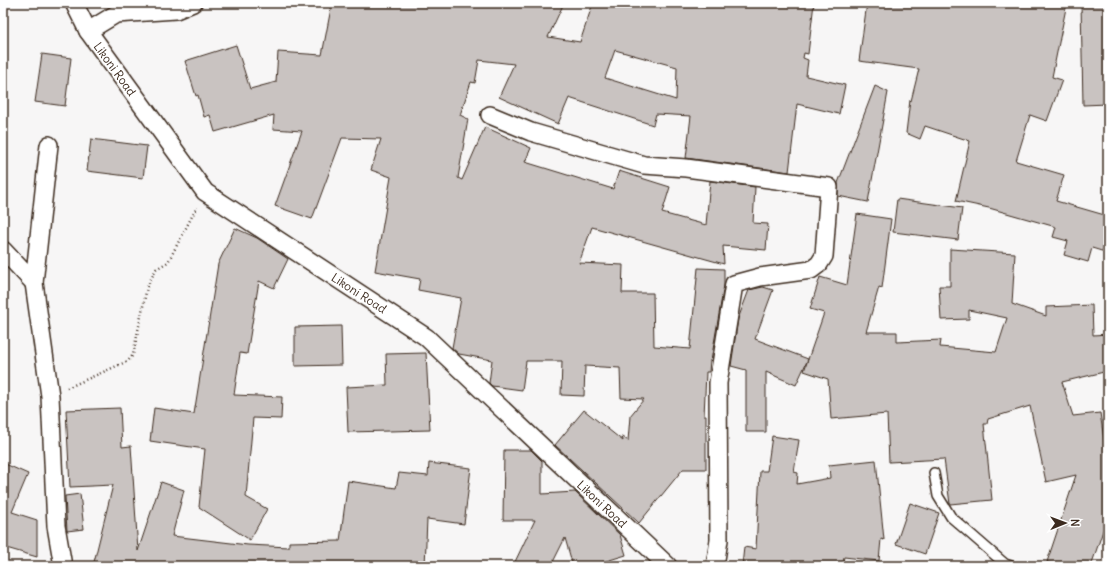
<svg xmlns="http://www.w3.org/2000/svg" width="1111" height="569" font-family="Delius,sans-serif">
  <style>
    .building { fill: #c9c3c1; stroke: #3b2a1e; fill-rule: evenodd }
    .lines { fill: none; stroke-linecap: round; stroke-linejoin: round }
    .lane-casing { stroke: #3b2a1e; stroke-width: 12 }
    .street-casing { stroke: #3b2a1e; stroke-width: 20 }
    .path { stroke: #3b2a1e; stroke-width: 2.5; stroke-dasharray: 1 3; stroke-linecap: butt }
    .lane { stroke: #fff; stroke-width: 9 }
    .street { stroke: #fff; stroke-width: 17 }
    .labels { text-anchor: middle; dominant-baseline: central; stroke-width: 3; stroke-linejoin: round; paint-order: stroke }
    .street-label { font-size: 12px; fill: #3b2a1e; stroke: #fff }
  </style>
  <rect width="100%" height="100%" fill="#f7f6f6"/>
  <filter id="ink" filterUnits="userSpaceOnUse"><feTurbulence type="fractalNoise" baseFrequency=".025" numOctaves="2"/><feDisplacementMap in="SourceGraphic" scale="8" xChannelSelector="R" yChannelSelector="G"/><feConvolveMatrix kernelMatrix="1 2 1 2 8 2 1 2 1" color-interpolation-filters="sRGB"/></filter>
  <g filter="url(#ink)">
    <g class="building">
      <path d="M 332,3 L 423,3 L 437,6 L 498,6 L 500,3 L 564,3 L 548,37 L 580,42 L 593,3 L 689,3 L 706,7 L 706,3 L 814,3 L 808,54 L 804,53 L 803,58 L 808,60 L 806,76 L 845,85 L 839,114 L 797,104 L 789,172 L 686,158 L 691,116 L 656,114 L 653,125 L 569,98 L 558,124 L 499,97 L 514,64 L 479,60 L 475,83 L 471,82 L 460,115 L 468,119 L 458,178 L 462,180 L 485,127 L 531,148 L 525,162 L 613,189 L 619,171 L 670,187 L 662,213 L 706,225 L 710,181 L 755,187 L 753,223 L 768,224 L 766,250 L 723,246 L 724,264 L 592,227 L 579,263 L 623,265 L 622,293 L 653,293 L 654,346 L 690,349 L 698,268 L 724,269 L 724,285 L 711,361 L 710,360 L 709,372 L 706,372 L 704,416 L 706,416 L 706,469 L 683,469 L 639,523 L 555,445 L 584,410 L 623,441 L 622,436 L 628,441 L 630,416 L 644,399 L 621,398 L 620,368 L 585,366 L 584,396 L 561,395 L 562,361 L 526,361 L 522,390 L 492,386 L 489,383 L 492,360 L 459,354 L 452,348 L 461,298 L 418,290 L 420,279 L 375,271 L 391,177 L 371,170 L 381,139 L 342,138 L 312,219 L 275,206 L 302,131 L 273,129 L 274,115 L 215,132 L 210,115 L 204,117 L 198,95 L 196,96 L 185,61 L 236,45 L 250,89 L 276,82 L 278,52 L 322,55 ZM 615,50 L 677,67 L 676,100 L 605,78 Z"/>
      <path d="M 867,3 L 1067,3 L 1052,77 L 1062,80 L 1047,121 L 1030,115 L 1016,161 L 1064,175 L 1056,201 L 1108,216 L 1108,253 L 1092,248 L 1088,262 L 1064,255 L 1068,241 L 1053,237 L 1056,227 L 989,208 L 956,201 L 970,141 L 925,126 L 920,139 L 906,133 L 910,100 L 911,101 L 919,69 L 859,61 Z"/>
      <path d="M 1081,3 L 1108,3 L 1108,104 L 1083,105 Z"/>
      <path d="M 42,54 L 71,58 L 65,106 L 35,102 Z"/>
      <path d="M 875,86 L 888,92 L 868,202 L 838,196 L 838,183 Z"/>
      <path d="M 91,139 L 147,146 L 143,178 L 87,171 Z"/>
      <path d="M 897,199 L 962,208 L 958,240 L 893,232 Z"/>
      <path d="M 857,214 L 891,219 L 882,288 L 879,287 L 866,332 L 897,332 L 897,342 L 941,340 L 940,347 L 996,352 L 1007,318 L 969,310 L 969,319 L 941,320 L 939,286 L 950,286 L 950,249 L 1015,253 L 1012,304 L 1046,316 L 1046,307 L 1092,305 L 1093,335 L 1108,334 L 1108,371 L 1062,382 L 1073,416 L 1100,413 L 1108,465 L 1108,516 L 1091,566 L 1060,566 L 1047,562 L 1076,475 L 1046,482 L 1030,406 L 988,419 L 987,424 L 984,424 L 992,500 L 950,504 L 944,459 L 889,462 L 887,414 L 831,419 L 828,379 L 804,371 L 824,313 L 810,309 L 820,277 L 847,285 Z"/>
      <path d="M 235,228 L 257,238 L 288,259 L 274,288 L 259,281 L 247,354 L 240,353 L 234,395 L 282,397 L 281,419 L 253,418 L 246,497 L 267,509 L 250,540 L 199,507 L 205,449 L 150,441 L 154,408 L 194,414 L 218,264 Z"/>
      <path d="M 763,287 L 773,290 L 755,339 L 808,359 L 796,385 L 766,372 L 766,432 L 746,432 L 746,370 L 731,366 L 738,319 L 749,290 Z"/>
      <path d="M 341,326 L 342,365 L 295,366 L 295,327 Z"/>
      <path d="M 426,353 L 430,430 L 348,432 L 346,387 L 387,385 L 386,354 Z"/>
      <path d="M 120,408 L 122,447 L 131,446 L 138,551 L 161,482 L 184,490 L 172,536 L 248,545 L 289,547 L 289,542 L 340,541 L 348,481 L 396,488 L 399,473 L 428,476 L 429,463 L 471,468 L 464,524 L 427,519 L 425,566 L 93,566 L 113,485 L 70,487 L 66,410 Z"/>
      <path d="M 772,436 L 799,440 L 794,472 L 798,473 L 797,484 L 830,478 L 829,465 L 876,460 L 884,540 L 881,539 L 879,561 L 844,557 L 842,566 L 742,566 L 744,547 L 756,549 L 760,471 L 767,471 Z"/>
      <path d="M 504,450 L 531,450 L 542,461 L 542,494 L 575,492 L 620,535 L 626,555 L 590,566 L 573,566 L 565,538 L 551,566 L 513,566 L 535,520 L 503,520 Z"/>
      <path d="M 3,463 L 28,474 L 12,512 L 37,520 L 37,557 L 3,547 Z"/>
      <path d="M 80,494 L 84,529 L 67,531 L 65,496 Z"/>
      <path d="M 910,503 L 939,513 L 925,554 L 896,544 Z"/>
    </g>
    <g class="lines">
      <defs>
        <path id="lane" d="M 934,473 L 938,496 L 951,517 L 1005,564 L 1011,566"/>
        <g id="street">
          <path d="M 74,3 L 88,31 L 205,192 L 426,337 L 668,566"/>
          <path d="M 88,31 L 116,14 L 176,10 L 193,3"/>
          <path d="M 490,115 L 531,132 L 644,165 L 686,168 L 829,187 L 824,256 L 819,264 L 811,270 L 760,277 L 734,284 L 718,383 L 719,540 L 715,566"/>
          <path d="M 49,145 L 34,283 L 50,396 L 56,526 L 63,566"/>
          <path d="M 3,250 L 34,283"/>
        </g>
      </defs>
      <use href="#lane" class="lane-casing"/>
      <use href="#street" class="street-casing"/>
      <path class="path" d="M 67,388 L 128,361 L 133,355 L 147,287 L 156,269 L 168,262 L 197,207"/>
      <use href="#lane" class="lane"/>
      <use href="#street" class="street"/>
    </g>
  </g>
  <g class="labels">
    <g class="street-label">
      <text transform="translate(115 69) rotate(54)">Likoni Road</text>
      <text transform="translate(359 293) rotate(33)">Likoni Road</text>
      <text transform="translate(602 504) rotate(43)">Likoni Road</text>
    </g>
  </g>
  <rect width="1111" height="569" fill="none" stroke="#fff" stroke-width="16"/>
  <rect x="8" y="8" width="1095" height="553" fill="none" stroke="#3b2a1e" stroke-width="1.5" filter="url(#ink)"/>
  <g transform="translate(1065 523) rotate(89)" stroke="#ffffff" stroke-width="3" paint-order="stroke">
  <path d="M0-3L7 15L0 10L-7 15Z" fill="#3b2a1e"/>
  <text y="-6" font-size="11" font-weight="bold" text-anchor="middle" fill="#3b2a1e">N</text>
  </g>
</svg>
